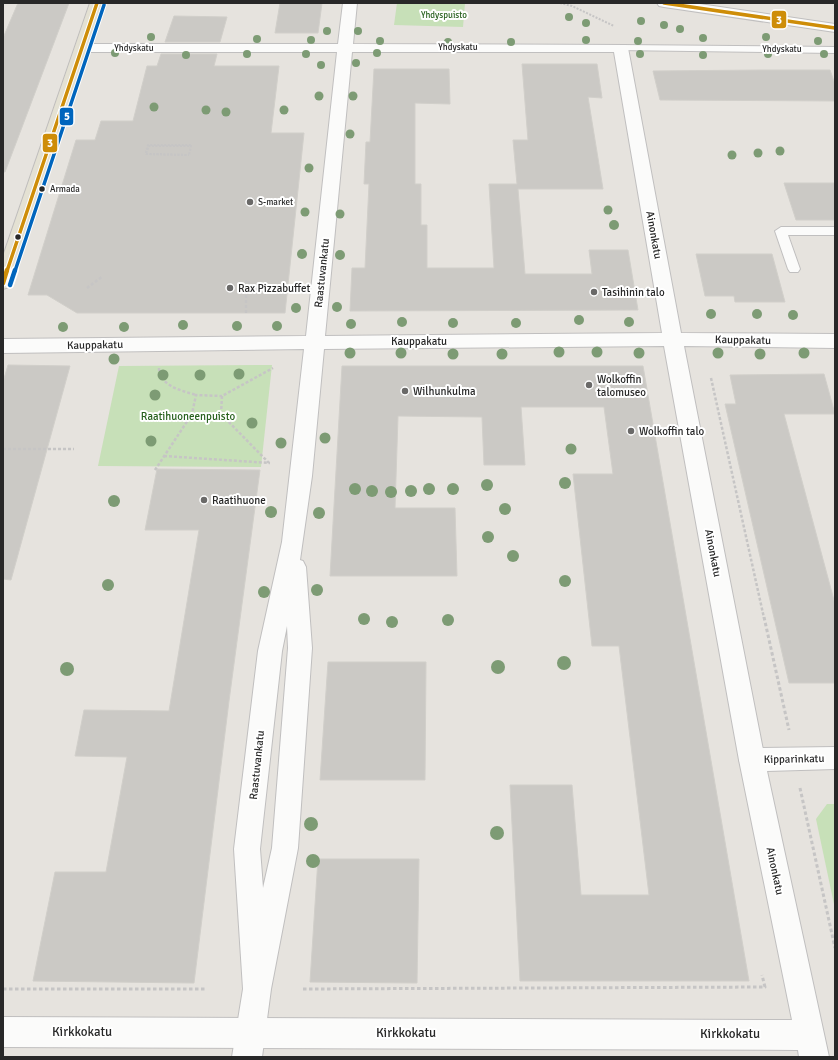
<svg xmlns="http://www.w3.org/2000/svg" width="838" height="1060" font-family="Signika,sans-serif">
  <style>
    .green { fill: #c7e0b8 }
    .building { fill: #cbc9c5; stroke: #d1cfca }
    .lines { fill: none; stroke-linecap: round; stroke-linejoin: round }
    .lane-casing { stroke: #c0bfbf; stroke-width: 2 }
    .street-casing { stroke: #c0bfbf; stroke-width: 2 }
    .secondary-casing { stroke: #c0bfbf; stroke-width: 2 }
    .primary-casing { stroke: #bfbdbc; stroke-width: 2 }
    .path-far2 { stroke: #c6c5c5; stroke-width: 2; stroke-dasharray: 2 1.5; stroke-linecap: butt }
    .path-far1 { stroke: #c6c5c5; stroke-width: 2.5; stroke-dasharray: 3 2; stroke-linecap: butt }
    .path { stroke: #c6c5c5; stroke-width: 3; stroke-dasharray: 3.5 2.5; stroke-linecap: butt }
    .lane { fill: #fbfbfa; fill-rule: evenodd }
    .street { fill: #fbfbfa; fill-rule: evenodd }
    .secondary { fill: #fbfbfa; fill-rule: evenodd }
    .primary { fill: #e4e1d3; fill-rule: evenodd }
    .bus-1-far1-casing { stroke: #fff; stroke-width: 5.5 }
    .bus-1-casing { stroke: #fff; stroke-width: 8 }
    .bus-2-far1-casing { stroke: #fff; stroke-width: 5.5 }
    .bus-2-casing { stroke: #fff; stroke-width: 8 }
    .bus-1-far1 { stroke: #ce8d08; stroke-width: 3.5 }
    .bus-1 { stroke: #ce8d08; stroke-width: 4.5 }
    .bus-2-far1 { stroke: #0065bd; stroke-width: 3.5 }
    .bus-2 { stroke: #0065bd; stroke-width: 4.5 }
    .tree { fill: #7d9b74 }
    .bus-dot { fill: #282828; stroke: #fff; stroke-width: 1.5 }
    .poi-dot { fill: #6a6968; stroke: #fff; stroke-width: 1.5 }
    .labels { text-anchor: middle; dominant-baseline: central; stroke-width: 4; stroke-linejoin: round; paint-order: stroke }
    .far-park-label { font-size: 9px; fill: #27601d; stroke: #fff }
    .far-street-label { font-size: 9px; fill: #282828; stroke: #fff }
    .far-bus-label { font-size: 9px; fill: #282828; stroke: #fff; text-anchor: start }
    .far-poi-label { font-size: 9px; fill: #282828; stroke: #fff; text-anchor: start }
    .street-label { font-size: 11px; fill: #282828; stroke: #fff }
    .poi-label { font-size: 11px; fill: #282828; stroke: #fff; text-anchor: start }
    .park-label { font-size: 11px; fill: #27601d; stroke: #fff }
    .near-street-label { font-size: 13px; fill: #282828; stroke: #fff }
    .line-badge { stroke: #fff; stroke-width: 1.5 }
    .badge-label { font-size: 11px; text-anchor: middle; font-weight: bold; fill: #fff }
  </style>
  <rect width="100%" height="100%" fill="#e6e3de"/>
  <g class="green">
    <path d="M 397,3 L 465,3 L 463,27 L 394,25 Z"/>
    <path d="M 272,365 L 261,467 L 98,466 L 119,366 Z"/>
    <path d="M 827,804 L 835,804 L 835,909 L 816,819 Z"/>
  </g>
  <g class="building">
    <path d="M 18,3 L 69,3 L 5,172 L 3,172 L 3,38 Z"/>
    <path d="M 280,3 L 322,3 L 318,33 L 275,33 Z"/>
    <path d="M 174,16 L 227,17 L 220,42 L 165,42 Z"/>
    <path d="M 161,54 L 217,54 L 214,66 L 279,66 L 271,133 L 304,133 L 285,313 L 77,313 L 47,295 L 28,295 L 76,140 L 95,140 L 101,121 L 133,121 L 147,66 L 157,66 Z"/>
    <path d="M 522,64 L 597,64 L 602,98 L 588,97 L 603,189 L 518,189 L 525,274 L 592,274 L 589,250 L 628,250 L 638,310 L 350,311 L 352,268 L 365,268 L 369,184 L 364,184 L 366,142 L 370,142 L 374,69 L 449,69 L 450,104 L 415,103 L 415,184 L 421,184 L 421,225 L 427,225 L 427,268 L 494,268 L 489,184 L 517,184 L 513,140 L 528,140 Z"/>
    <path d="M 762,70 L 830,70 L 835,84 L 835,101 L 660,100 L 653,71 Z"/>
    <path d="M 784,183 L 835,183 L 835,220 L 796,220 Z"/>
    <path d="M 696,254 L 772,254 L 785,302 L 735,302 L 734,296 L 705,296 Z"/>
    <path d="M 8,365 L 70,366 L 11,580 L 3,579 L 3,382 Z"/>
    <path d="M 342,366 L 643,366 L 749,981 L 520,981 L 510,785 L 572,785 L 581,895 L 649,895 L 619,646 L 592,646 L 573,474 L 613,474 L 604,407 L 521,407 L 525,465 L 484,465 L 482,417 L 398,416 L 395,508 L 455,508 L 457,576 L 330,576 Z"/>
    <path d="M 824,374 L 835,414 L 784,414 L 835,604 L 835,683 L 789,683 L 725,404 L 736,404 L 730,375 Z"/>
    <path d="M 157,469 L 260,470 L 229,701 L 194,983 L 33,981 L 55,872 L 106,872 L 127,757 L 75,756 L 84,710 L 169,711 L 199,530 L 145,530 Z"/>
    <path d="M 328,662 L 426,662 L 425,780 L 320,780 Z"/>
    <path d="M 318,859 L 419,859 L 417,983 L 310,982 Z"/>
  </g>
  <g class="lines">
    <defs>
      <g id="lane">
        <path d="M 621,45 L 835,47 L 835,53 L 617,50 L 616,48 Z"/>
        <path d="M 781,227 L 835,227 L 835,235 L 788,235 L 800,269 L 798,272 L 790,272 L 788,269 L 775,231 Z"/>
      </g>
      <path id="street" d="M 343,3 L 357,3 L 353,44 L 626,45 L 628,48 L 681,333 L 835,334 L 835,348 L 684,346 L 765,760 L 761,768 L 752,772 L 743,768 L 739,760 L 664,346 L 324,349 L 312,476 L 300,560 L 303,561 L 306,567 L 312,648 L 298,848 L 271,989 L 262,1057 L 232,1057 L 243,989 L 234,849 L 258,651 L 282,542 L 304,349 L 3,353 L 3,339 L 306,336 L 337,52 L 82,52 L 77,51 L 75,48 L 77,45 L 82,44 L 338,44 ZM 352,52 L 614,52 L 662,333 L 325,336 ZM 287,626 L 288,648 L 272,848 L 263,888 L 260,849 L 282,651 Z"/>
      <g id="secondary">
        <path d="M 657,3 L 693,3 L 835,24 L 835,32 L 664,7 L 659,6 Z"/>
        <path d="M 835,747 L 835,769 L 767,771 L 829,1057 L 799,1057 L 798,1050 L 3,1047 L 3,1017 L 792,1020 L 739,760 L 743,752 L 752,748 Z"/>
      </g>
      <path id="primary" d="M 90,3 L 104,3 L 12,283 L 9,287 L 3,289 L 3,256 Z"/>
    </defs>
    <use href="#lane" class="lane-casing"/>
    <use href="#street" class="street-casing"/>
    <use href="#secondary" class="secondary-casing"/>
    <use href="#primary" class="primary-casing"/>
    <g class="path-far2">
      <path d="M 560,3 L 572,6 L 614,26"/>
      <path d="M 146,153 L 148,145 L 192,145"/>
      <path d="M 146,153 L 149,146 L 191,146 L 189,155"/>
      <path d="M 146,154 L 189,155"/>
      <path d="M 146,154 L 189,155"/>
    </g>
    <g class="path-far1">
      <path d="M 246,280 L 246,313"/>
      <path d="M 87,288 L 103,276"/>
      <path d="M 248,294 L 249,280"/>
      <path d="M 159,368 C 159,386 183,391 196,395"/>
      <path d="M 711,378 L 764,618"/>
      <path d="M 192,414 L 221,414 L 269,463"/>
      <path d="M 221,414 L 222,396 L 273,368"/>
      <path d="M 3,449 L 74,449"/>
      <path d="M 164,456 L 270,463"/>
      <path d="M 155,470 L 192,414 L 196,395 L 222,396"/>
    </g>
    <g class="path">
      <path d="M 764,617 L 789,730"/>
      <path d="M 800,788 L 835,948"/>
      <path d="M 3,989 L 205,989"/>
      <path d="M 303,989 L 765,987 L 762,975"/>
    </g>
    <use href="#lane" class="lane"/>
    <use href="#street" class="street"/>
    <use href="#secondary" class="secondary"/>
    <use href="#primary" class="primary"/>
    <defs>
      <g id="bus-1-far1">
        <path d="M 664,3 L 835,28"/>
        <path d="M 7,271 L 97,3"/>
      </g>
      <path id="bus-1" d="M 3,283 L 7,270"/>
      <path id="bus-2-far1" d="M 15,271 L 104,5"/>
      <path id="bus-2" d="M 10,285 L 15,270"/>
    </defs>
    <use href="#bus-1-far1" class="bus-1-far1-casing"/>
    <use href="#bus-1" class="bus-1-casing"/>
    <use href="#bus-2-far1" class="bus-2-far1-casing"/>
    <use href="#bus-2" class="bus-2-casing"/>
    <use href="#bus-1-far1" class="bus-1-far1"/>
    <use href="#bus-1" class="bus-1"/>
    <use href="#bus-2-far1" class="bus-2-far1"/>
    <use href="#bus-2" class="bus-2"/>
  </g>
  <g class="tree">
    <circle cx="569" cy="17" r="4"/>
    <circle cx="641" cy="21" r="4"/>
    <circle cx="586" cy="23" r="4"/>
    <circle cx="664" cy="25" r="4"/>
    <circle cx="680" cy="29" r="4"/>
    <circle cx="327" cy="31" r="4"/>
    <circle cx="358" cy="31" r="4"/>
    <circle cx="151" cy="37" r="4"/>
    <circle cx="766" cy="37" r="4"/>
    <circle cx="703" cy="38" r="4"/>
    <circle cx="257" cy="39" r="4"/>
    <circle cx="311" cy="40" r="4"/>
    <circle cx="586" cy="40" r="4"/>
    <circle cx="380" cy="41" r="4"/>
    <circle cx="638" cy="41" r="4"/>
    <circle cx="818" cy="41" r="4"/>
    <circle cx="448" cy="42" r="4"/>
    <circle cx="511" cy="42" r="4"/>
    <circle cx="115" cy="53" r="4"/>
    <circle cx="377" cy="53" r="4"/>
    <circle cx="247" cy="54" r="4"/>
    <circle cx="306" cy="54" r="4"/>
    <circle cx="640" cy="54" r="4"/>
    <circle cx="768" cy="54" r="4"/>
    <circle cx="824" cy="54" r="4"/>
    <circle cx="186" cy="55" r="4"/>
    <circle cx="703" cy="55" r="4"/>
    <circle cx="356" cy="63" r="4"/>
    <circle cx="321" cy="65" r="4"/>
    <circle cx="319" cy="96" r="4.5"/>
    <circle cx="353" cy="96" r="4.5"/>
    <circle cx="154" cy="107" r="4.5"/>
    <circle cx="206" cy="110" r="4.5"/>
    <circle cx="284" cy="110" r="4.5"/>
    <circle cx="226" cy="112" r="4.5"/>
    <circle cx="350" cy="134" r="4.5"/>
    <circle cx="780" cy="151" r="4.5"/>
    <circle cx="758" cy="153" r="4.5"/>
    <circle cx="732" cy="155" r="4.5"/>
    <circle cx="309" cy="168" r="4.5"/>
    <circle cx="608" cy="210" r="4.5"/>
    <circle cx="305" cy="212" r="4.5"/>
    <circle cx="340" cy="214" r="4.5"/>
    <circle cx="614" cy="225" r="5"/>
    <circle cx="302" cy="254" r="5"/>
    <circle cx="340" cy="255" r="5"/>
    <circle cx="337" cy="307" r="5"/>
    <circle cx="296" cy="308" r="5"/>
    <circle cx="711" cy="314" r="5"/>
    <circle cx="757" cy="314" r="5"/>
    <circle cx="793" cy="315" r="5"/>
    <circle cx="579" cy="320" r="5"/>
    <circle cx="402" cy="322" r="5"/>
    <circle cx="629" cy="322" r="5"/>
    <circle cx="453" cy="323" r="5"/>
    <circle cx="516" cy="323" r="5"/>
    <circle cx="351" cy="324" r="5"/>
    <circle cx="183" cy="325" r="5"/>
    <circle cx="237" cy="326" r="5"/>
    <circle cx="277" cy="326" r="5"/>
    <circle cx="63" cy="327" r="5"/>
    <circle cx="124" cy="327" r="5"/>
    <circle cx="559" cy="352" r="5.5"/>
    <circle cx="597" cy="352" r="5.5"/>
    <circle cx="350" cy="353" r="5.5"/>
    <circle cx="401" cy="353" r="5.5"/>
    <circle cx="639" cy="353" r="5.5"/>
    <circle cx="718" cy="353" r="5.5"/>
    <circle cx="804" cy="353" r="5.5"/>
    <circle cx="453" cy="354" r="5.5"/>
    <circle cx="502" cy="354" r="5.5"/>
    <circle cx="760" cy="354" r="5.5"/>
    <circle cx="114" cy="359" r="5.5"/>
    <circle cx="239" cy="374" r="5.5"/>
    <circle cx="163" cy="375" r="5.5"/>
    <circle cx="200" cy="375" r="5.5"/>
    <circle cx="155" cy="395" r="5.5"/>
    <circle cx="252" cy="423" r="5.5"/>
    <circle cx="325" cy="438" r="5.5"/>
    <circle cx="151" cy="441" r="5.5"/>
    <circle cx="281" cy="443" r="5.5"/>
    <circle cx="571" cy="449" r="5.5"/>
    <circle cx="565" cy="483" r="6"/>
    <circle cx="487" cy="485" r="6"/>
    <circle cx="355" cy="489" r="6"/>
    <circle cx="429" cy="489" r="6"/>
    <circle cx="453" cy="489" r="6"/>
    <circle cx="372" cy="491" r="6"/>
    <circle cx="411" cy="491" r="6"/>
    <circle cx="391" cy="492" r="6"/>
    <circle cx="114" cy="501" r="6"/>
    <circle cx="505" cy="509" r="6"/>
    <circle cx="271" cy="512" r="6"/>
    <circle cx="319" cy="513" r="6"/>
    <circle cx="488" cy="537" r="6"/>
    <circle cx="513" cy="556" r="6"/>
    <circle cx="565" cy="581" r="6"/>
    <circle cx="108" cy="585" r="6"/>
    <circle cx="317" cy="590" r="6"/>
    <circle cx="264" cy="592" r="6"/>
    <circle cx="364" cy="619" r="6"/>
    <circle cx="448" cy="620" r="6"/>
    <circle cx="392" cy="622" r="6"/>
    <circle cx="564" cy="663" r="7"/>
    <circle cx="498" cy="667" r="7"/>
    <circle cx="67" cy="669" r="7"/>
    <circle cx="311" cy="824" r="7"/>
    <circle cx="497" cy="833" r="7"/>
    <circle cx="313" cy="861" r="7"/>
  </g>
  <g class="bus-dot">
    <circle cx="42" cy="189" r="3.5"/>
    <circle cx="18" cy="237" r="3.5"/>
  </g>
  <g class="poi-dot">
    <circle cx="250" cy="202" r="4"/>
    <circle cx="230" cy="288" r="4"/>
    <circle cx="594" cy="292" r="4"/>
    <circle cx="589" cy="385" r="4"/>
    <circle cx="405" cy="391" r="4"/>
    <circle cx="631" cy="431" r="4"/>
    <circle cx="204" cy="500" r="4"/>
  </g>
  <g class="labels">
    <g class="far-park-label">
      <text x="444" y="15">Yhdyspuisto</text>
    </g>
    <g class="far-street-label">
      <text x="458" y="47">Yhdyskatu</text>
      <text x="134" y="48">Yhdyskatu</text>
      <text x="782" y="49">Yhdyskatu</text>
    </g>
    <g class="far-bus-label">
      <text x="50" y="189">Armada</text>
    </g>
    <g class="far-poi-label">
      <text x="258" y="202">S-market</text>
    </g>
    <g class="street-label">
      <text transform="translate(654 235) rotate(80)">Ainonkatu</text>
      <text transform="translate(322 273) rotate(-84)">Raastuvankatu</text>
      <text transform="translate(743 340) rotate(1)">Kauppakatu</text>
      <text x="419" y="341">Kauppakatu</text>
      <text transform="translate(95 345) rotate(-1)">Kauppakatu</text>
      <text transform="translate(713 553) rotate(79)">Ainonkatu</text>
      <text transform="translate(794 759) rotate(-1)">Kipparinkatu</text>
      <text transform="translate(257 765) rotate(-84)">Raastuvankatu</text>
      <text transform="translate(775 871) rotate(78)">Ainonkatu</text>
    </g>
    <g class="poi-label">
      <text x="238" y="288">Rax Pizzabuffet</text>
      <text x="602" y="292">Tasihinin talo</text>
      <text x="597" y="379">Wolkoffin<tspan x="597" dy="13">talomuseo</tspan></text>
      <text x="413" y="391">Wilhunkulma</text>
      <text x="639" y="431">Wolkoffin talo</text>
      <text x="212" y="500">Raatihuone</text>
    </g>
    <g class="park-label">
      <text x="188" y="416">Raatihuoneenpuisto</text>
    </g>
    <g class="near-street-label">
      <text x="82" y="1032">Kirkkokatu</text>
      <text x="406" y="1033">Kirkkokatu</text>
      <text x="730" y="1034">Kirkkokatu</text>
    </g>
  </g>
  <g class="line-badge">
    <rect x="771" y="10" width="16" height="19" rx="4" fill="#ce8d08"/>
    <rect x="59" y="107" width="15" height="19" rx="4" fill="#0065bd"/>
    <rect x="42" y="133" width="16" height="20" rx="4" fill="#ce8d08"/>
  </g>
  <g class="badge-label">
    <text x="779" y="24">3</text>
    <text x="67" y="120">5</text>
    <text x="50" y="147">3</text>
  </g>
  <rect width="838" height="1060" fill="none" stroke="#282828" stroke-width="8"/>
</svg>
